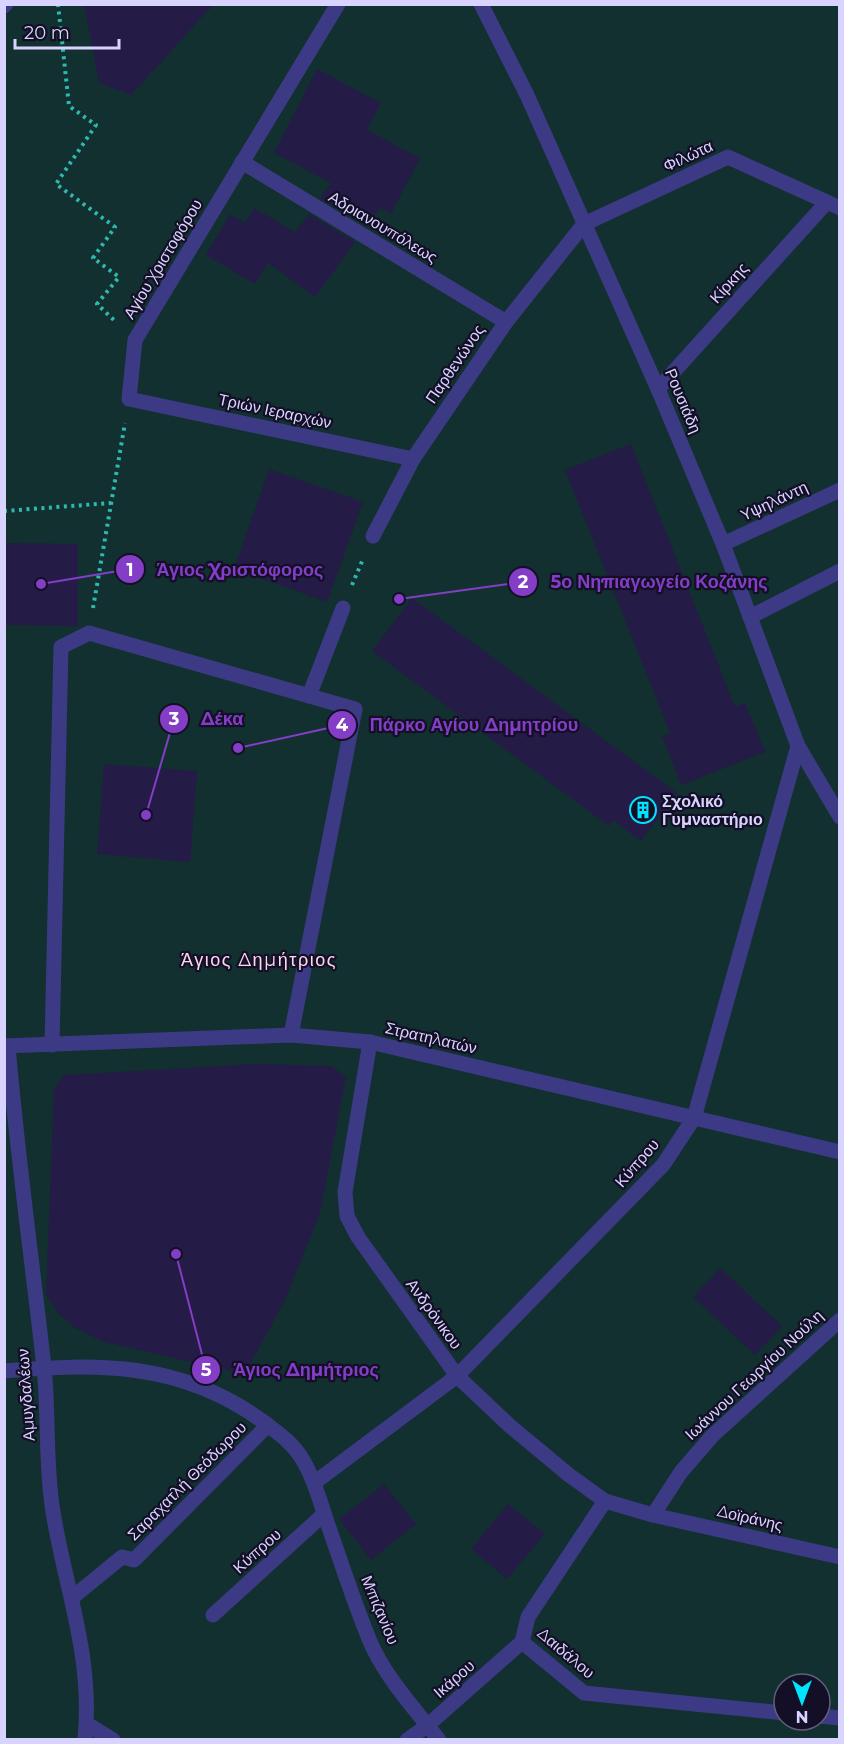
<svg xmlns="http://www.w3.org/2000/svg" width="844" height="1744" font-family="Montserrat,sans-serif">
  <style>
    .green { fill: #12302f; fill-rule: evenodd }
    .building { fill: #241b47 }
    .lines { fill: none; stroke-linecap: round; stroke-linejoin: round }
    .path { stroke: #2fb8b0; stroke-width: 4; stroke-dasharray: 3 4.5; stroke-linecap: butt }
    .street { stroke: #3d3a85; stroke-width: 15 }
    .labels { text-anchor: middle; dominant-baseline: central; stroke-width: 4.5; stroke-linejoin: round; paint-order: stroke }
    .street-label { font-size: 16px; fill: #d9d4ff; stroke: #130f26 }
    .poi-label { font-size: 16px; font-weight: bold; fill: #d9d4ff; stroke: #130f26; text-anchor: start }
    .neighbourhood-label { font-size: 18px; letter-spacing: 1.5px; fill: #ffd6f0; stroke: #130f26 }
    .leader { fill: none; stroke: #843dc5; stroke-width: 2 }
    .callout-dot { fill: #843dc5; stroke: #130f26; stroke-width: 2 }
    .mark-label { font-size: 18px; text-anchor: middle; font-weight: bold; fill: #fff }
    .callout-label { font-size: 18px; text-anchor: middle; font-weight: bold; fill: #843dc5; stroke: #130f26; stroke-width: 4.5; stroke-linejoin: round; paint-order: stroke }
  </style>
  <rect width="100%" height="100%" fill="#130f26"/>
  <path class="green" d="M 5,5 L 839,5 L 839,1739 L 5,1739 ZM 784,1684 L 820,1684 L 820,1720 L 784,1720 Z"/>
  <g class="building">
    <path d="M 84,4 L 214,4 L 131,95 L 99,83 Z"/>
    <path d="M 317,69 L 381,103 L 367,130 L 420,158 L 391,214 L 380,208 L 367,226 L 320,198 L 331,183 L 274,153 Z"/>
    <path d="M 254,208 L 295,232 L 309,214 L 355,242 L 315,297 L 268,263 L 255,284 L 206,255 L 230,214 L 245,223 Z"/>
    <path d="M 631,444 L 735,707 L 745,703 L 765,752 L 681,785 L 662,736 L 670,733 L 565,470 Z"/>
    <path d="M 269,469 L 363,502 L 327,602 L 234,569 Z"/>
    <path d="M 4,543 L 78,544 L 78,626 L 4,625 Z"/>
    <path d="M 412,598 L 677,793 L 641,841 L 613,820 L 609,826 L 372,651 Z"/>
    <path d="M 104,764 L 197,771 L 190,862 L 97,854 Z"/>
    <path d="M 258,1064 L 331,1066 L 346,1077 L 320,1213 L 286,1298 L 245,1374 L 104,1342 L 75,1328 L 58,1313 L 46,1295 L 54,1089 L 64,1075 Z"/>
    <path d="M 720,1268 L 782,1326 L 755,1355 L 693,1297 Z"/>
    <path d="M 384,1484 L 416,1524 L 371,1560 L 339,1519 Z"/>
    <path d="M 508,1504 L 545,1534 L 507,1579 L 471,1549 Z"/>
  </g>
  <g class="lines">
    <g class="path">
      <path d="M 58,4 L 69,106 L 96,125 L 56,184 L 115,227 L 93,258 L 119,277 L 97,304 L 117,323"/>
      <path d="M 4,511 L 111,503"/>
      <path d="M 352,585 L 363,559"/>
      <path d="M 93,608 L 125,423"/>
    </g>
    <g class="street">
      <path d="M 338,4 L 135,340 L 129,399 L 413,459"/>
      <path d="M 481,4 L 527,95 L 658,389 L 723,544 L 798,746 L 840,817"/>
      <path d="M 4,6 L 6,4"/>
      <path d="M 242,162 L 506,322"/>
      <path d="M 658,389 L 827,202"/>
      <path d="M 373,536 L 413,459 L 506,322 L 584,224 L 728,157 L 840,208"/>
      <path d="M 723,544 L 840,490"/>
      <path d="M 750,617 L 840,571"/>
      <path d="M 309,696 L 343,608"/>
      <path d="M 370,1042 L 345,1192 L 347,1216 L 358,1237 L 457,1376 L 510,1426 L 569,1475 L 605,1501 L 653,1515 L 840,1557"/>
      <path d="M 52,1045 L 61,647 L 89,633 L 355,709 L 291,1035"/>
      <path d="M 4,1046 L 291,1035 L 370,1042 L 840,1152"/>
      <path d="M 8,1046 C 17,1153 32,1260 44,1367 C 49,1415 45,1464 53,1512 C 66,1592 93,1655 85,1740"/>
      <path d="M 4,1371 C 99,1363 180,1362 261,1420 C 275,1431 291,1441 301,1457 C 313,1476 319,1498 326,1519 C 340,1559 353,1600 369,1639 C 384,1676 415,1709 439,1740"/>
      <path d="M 314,1483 L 457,1376 L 663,1165 L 694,1118 L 798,746"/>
      <path d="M 605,1501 L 528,1617 L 522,1642 L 584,1693 L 784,1713"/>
      <path d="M 653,1515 L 681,1472 L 712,1436 L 840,1320"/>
      <path d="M 73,1597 L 122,1557 L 134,1560 L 268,1425"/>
      <path d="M 213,1615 L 324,1514"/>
      <path d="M 820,1716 L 840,1718"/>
      <path d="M 87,1724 L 113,1740"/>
      <path d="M 407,1740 L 428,1725 L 522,1642"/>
    </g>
  </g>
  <defs>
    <symbol id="building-ring" viewBox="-11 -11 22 22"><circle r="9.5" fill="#130f26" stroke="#00e5ff" stroke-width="1.5"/><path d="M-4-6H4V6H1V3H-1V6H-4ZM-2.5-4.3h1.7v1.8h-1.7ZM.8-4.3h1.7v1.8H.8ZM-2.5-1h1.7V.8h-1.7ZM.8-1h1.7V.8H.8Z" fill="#00e5ff"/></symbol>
  </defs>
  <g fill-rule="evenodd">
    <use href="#building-ring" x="628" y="795" width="30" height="30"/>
  </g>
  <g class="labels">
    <g class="street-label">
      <text transform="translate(688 156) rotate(-25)">Φιλώτα</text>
      <text transform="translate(383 227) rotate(31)">Αδριανουπόλεως</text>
      <text transform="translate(163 259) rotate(-59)">Αγίου Χριστοφόρου</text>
      <text transform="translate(729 283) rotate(-48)">Κίρκης</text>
      <text transform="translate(455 364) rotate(-56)">Παρθενώνος</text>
      <text transform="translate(683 401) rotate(67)">Ρουσιάδη</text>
      <text transform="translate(275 411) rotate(12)">Τριών Ιεραρχών</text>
      <text transform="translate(774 501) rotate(-25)">Υψηλάντη</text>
      <text transform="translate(431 1038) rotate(13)">Στρατηλατών</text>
      <text transform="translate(637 1163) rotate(-49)">Κύπρου</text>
      <text transform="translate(434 1314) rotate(54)">Ανδρόνικου</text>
      <text transform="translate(754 1375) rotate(-43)">Ιωάννου Γεωργίου Νούλη</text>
      <text transform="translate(26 1395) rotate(-94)">Αμυγδαλέων</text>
      <text transform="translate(187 1481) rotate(-45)">Σαραχατλή Θεόδωρου</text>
      <text transform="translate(750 1518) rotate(13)">Δοϊράνης</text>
      <text transform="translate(257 1551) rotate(-42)">Κύπρου</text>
      <text transform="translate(380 1610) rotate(67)">Μπιζανίου</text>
      <text transform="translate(566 1653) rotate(40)">Δαιδάλου</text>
      <text transform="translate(454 1679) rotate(-41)">Ικάρου</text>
    </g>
    <g class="poi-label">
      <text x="662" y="801">Σχολικό<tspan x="662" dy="18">Γυμναστήριο</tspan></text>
    </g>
    <g class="neighbourhood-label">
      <text x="259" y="960">Άγιος Δημήτριος</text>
    </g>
  </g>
  <path class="leader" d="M41 584L130 569M399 599L523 582M146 815L174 719M238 748L342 725M176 1254L206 1370"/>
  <g class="callout-dot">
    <circle cx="41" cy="584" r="6"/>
    <circle cx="399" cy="599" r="6"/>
    <circle cx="146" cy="815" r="6"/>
    <circle cx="238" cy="748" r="6"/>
    <circle cx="176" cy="1254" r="6"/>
    <circle cx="130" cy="569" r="15"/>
    <circle cx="523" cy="582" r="15"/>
    <circle cx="174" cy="719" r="15"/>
    <circle cx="342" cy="725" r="15"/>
    <circle cx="206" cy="1370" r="15"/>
  </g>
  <g class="mark-label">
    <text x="130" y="576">1</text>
    <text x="523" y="588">2</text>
    <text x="174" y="725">3</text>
    <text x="342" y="731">4</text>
    <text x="206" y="1376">5</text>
  </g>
  <g class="callout-label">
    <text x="240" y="576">Άγιος Χριστόφορος</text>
    <text x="659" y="588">5ο Νηπιαγωγείο Κοζάνης</text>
    <text x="222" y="725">Δέκα</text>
    <text x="474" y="731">Πάρκο Αγίου Δημητρίου</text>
    <text x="306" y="1376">Άγιος Δημήτριος</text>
  </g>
  <rect width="844" height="1744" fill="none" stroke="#d9d4ff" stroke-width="12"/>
  <g transform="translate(802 1702) rotate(180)"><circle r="28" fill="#130f26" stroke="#625e7d" stroke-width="1.5"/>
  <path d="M0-4.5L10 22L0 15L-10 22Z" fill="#00e5ff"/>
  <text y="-9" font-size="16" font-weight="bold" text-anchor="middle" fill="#d9d4ff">N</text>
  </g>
  <path d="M15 39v9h104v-9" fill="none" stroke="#d9d4ff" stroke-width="3"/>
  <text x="24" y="39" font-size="18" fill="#d9d4ff" stroke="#130f26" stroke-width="4.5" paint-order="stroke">20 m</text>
</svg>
